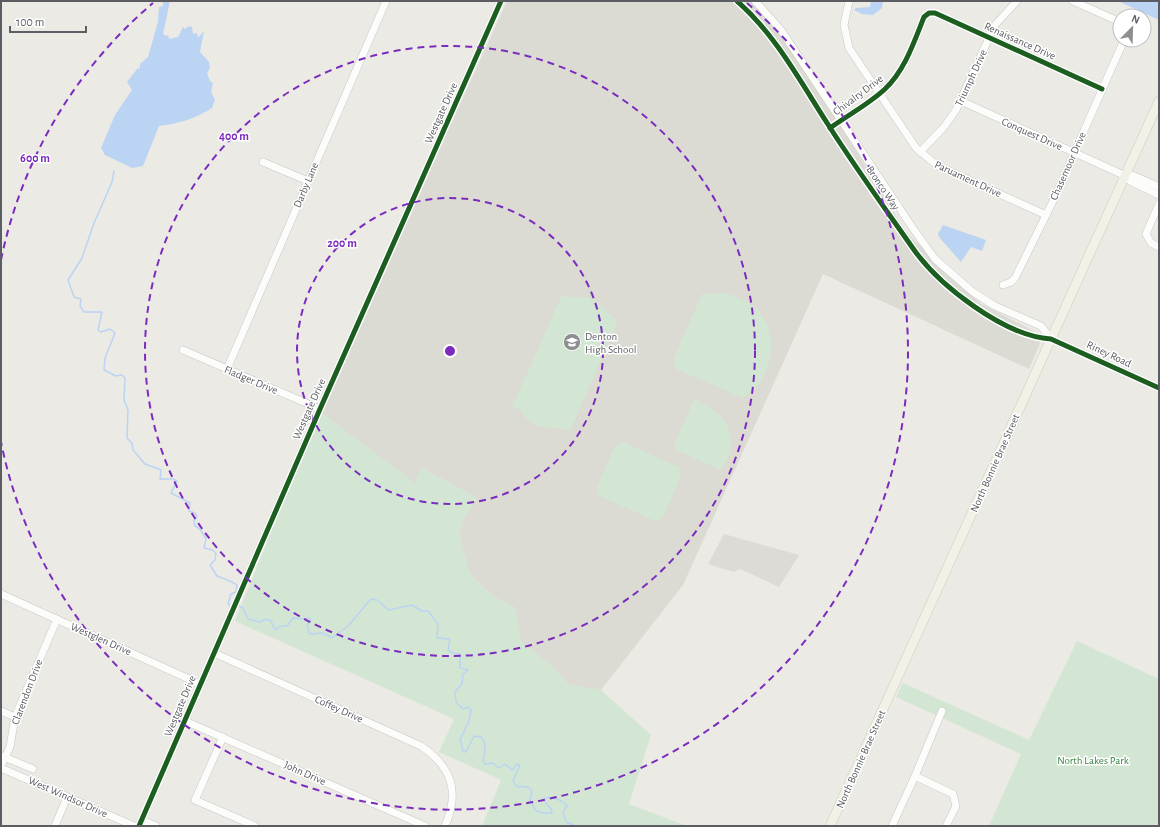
<svg xmlns="http://www.w3.org/2000/svg" width="1160" height="827" font-family="'Alegreya Sans',sans-serif">
  <style>
    .industrial { fill: #dcdbd6 }
    .education { fill: #dbdad3 }
    .green { fill: #d3e6d3 }
    .water { fill: #bbd4f3 }
    .lines { fill: none; stroke-linecap: round; stroke-linejoin: round }
    .stream { stroke: #bbd4f3; stroke-width: 1.5 }
    .minor-casing { stroke: #c7c7c5; stroke-width: 8 }
    .major-casing { stroke: #d1ccb4; stroke-width: 10 }
    .minor { stroke: #fcfcfb; stroke-width: 7 }
    .major { stroke: #f2f1e7; stroke-width: 9 }
    .cycleway-casing { stroke: #fff; stroke-width: 8 }
    .cycleway { stroke: #1b5e20; stroke-width: 5 }
    .ring { fill: none; stroke: #7b2cbf; stroke-width: 2; stroke-dasharray: 7 5 }
    .labels { text-anchor: middle; dominant-baseline: central; stroke-width: 3; stroke-linejoin: round; paint-order: stroke }
    .street-label { font-size: 11px; fill: #5b5d62; stroke: #fff }
    .poi-label { font-size: 11px; fill: #5b5d62; stroke: #fff; text-anchor: start }
    .park-label { font-size: 11px; fill: #3a8246; stroke: #fff }
    .centre { fill: #7b2cbf; stroke: #fff; stroke-width: 2 }
    .ring-label { font-size: 12px; text-anchor: middle; font-weight: bold; fill: #7b2cbf; stroke: #fff; stroke-width: 3; stroke-linejoin: round; paint-order: stroke }
  </style>
  <rect width="100%" height="100%" fill="#ebeae5"/>
  <path class="industrial" d="M 724,534 L 799,555 L 779,587 L 740,569 L 734,572 L 708,564 Z"/>
  <path class="education" d="M 507,1 L 753,1 L 789,42 L 906,232 L 980,303 L 1043,336 L 1029,369 L 823,274 L 683,585 L 601,690 L 569,685 L 552,666 L 521,642 L 514,607 L 492,596 L 469,573 L 459,534 L 463,519 L 477,498 L 422,468 L 415,484 L 320,412 Z"/>
  <g class="green">
    <path d="M 725,293 C 736,297 752,302 760,312 C 780,341 772,380 743,398 L 676,369 L 673,360 L 702,294 Z"/>
    <path d="M 562,295 C 574,300 581,295 592,299 C 605,305 606,315 618,321 L 570,431 C 551,423 534,436 521,410 L 512,407 Z"/>
    <path d="M 694,399 C 715,409 735,422 730,450 C 729,457 724,464 721,470 L 676,450 L 674,445 Z"/>
    <path d="M 320,412 L 415,483 L 422,468 L 477,498 L 463,519 L 459,534 L 469,573 L 492,596 L 515,607 L 521,642 L 552,666 L 569,685 L 601,690 L 651,735 L 629,804 L 687,826 L 482,826 L 501,780 L 439,752 L 454,719 L 235,621 Z"/>
    <path d="M 621,441 L 681,468 L 679,472 L 682,474 L 663,518 L 660,517 L 658,522 L 597,495 L 599,491 L 596,489 L 616,444 L 619,445 Z"/>
    <path d="M 1077,641 L 1159,679 L 1159,826 L 989,826 L 1021,754 L 896,697 L 903,683 L 1029,740 Z"/>
  </g>
  <g class="water">
    <path d="M 163,1 L 170,1 L 163,34 L 166,36 L 168,35 L 169,39 L 178,37 L 183,27 L 185,29 L 189,26 L 192,27 L 193,34 L 197,33 L 198,38 L 204,31 L 200,52 L 209,62 L 210,68 L 207,73 L 210,81 L 213,83 L 211,92 L 215,100 L 212,108 C 195,119 177,124 159,126 L 143,166 L 132,168 L 105,155 L 101,148 L 115,115 L 132,90 L 127,82 L 137,69 L 140,68 L 140,64 L 148,57 L 158,22 L 159,7 L 163,6 Z"/>
    <path d="M 871,1 L 883,1 L 882,8 L 873,15 L 862,14 L 854,10 L 856,8 L 870,7 Z"/>
    <path d="M 1118,1 L 1159,1 L 1159,20 Z"/>
    <path d="M 943,225 L 986,240 L 982,251 L 971,247 L 961,262 L 939,237 L 938,234 Z"/>
  </g>
  <g class="lines">
    <g class="stream">
      <path d="M 114,171 L 112,182 L 94,223 L 82,258 L 68,280 L 74,297 L 81,299 L 80,306 L 84,312 L 102,312 L 98,330 L 101,332 L 110,329 L 115,333 L 105,358 L 104,370 L 116,376 L 122,375 L 125,378 L 124,400 L 128,410 L 127,438 L 132,443 L 133,450 L 145,464 L 161,470 L 160,479 L 173,479 L 177,481 L 171,493 L 190,503 L 189,511 L 195,513 L 197,516 L 194,521 L 195,526 L 200,529 L 206,539 L 204,548 L 212,550 L 216,553 L 215,560 L 210,565 L 217,576 C 225,579 231,581 237,585 L 236,592 L 231,594 L 228,603 L 231,607"/>
      <path d="M 239,606 L 243,608 L 248,619 L 260,622 L 266,619 L 271,621 L 275,630 L 281,626 L 287,626 L 293,618 L 304,619 L 309,618 L 311,620 L 307,625 L 310,634 L 322,633 L 332,638 L 348,626 L 371,599 L 377,600 L 389,610 L 412,605 L 422,611 L 428,611 L 438,624 L 437,638 L 450,639 L 448,650 L 453,653 L 460,654 L 460,668 L 468,670 L 463,674 L 462,684 L 455,692 L 456,702 L 463,709 L 468,707 L 471,710 L 469,721 L 460,740 L 463,751 L 466,752 L 474,736 L 481,737 C 487,743 485,752 483,760 L 485,764 L 492,763 L 499,768 L 505,764 L 512,770 L 517,764 L 520,765 L 513,781 L 517,787 C 523,786 529,786 532,791 L 530,799 L 535,810 L 543,813 L 552,813 L 551,809 L 543,799 C 549,795 563,800 567,806 L 563,812 L 566,822 L 576,826"/>
    </g>
    <defs>
      <g id="minor">
        <path d="M 737,1 C 776,35 801,83 829,126 C 855,167 884,207 912,247 C 938,285 1004,336 1051,339 L 1159,388"/>
        <path d="M 755,1 L 781,30 L 912,227 L 935,259 L 973,292 L 995,306 L 1041,326 L 1051,339"/>
        <path d="M 849,1 L 844,25 L 849,48 L 916,148 L 938,166 L 1046,215"/>
        <path d="M 1073,1 L 1120,22"/>
        <path d="M 961,101 L 1128,177 L 1130,181 L 1159,195"/>
        <path d="M 830,128 C 848,115 869,104 885,89 C 905,70 914,42 924,17 L 929,13 L 935,13 L 1102,89"/>
        <path d="M 920,152 L 944,127 L 956,110 L 995,25 L 1017,1"/>
        <path d="M 263,162 L 308,181"/>
        <path d="M 1128,177 L 1132,175 L 1159,187"/>
        <path d="M 1159,204 L 1146,234 L 1151,243 L 1159,247"/>
        <path d="M 1003,285 L 1011,282 L 1015,278 L 1054,199 L 1124,40"/>
        <path d="M 183,350 L 320,409"/>
        <path d="M 227,369 L 386,1"/>
        <path d="M 1,594 L 200,684"/>
        <path d="M 214,653 L 421,746 C 452,767 460,792 445,826"/>
        <path d="M 1,711 L 15,717"/>
        <path d="M 185,721 L 425,826"/>
        <path d="M 223,737 L 195,800 L 255,826"/>
        <path d="M 2,756 L 33,769"/>
        <path d="M 1,766 L 10,747 L 15,717 L 57,619"/>
        <path d="M 1,768 L 134,826"/>
        <path d="M 915,776 L 942,711"/>
        <path d="M 55,826 L 67,797"/>
        <path d="M 139,826 L 320,409 L 501,1"/>
        <path d="M 141,826 L 147,822 L 156,826"/>
        <path d="M 892,826 L 915,776 L 953,794 L 956,806 L 946,826"/>
      </g>
      <path id="major" d="M 830,826 L 1159,101"/>
    </defs>
    <use href="#minor" class="minor-casing"/>
    <use href="#major" class="major-casing"/>
    <use href="#minor" class="minor"/>
    <use href="#major" class="major"/>
    <defs>
      <g id="cycleway">
        <path d="M 737,1 C 776,35 801,83 829,126 C 855,167 884,207 912,247 C 938,285 1004,336 1051,339 L 1159,388"/>
        <path d="M 830,128 C 848,115 869,104 885,89 C 905,70 914,42 924,17 L 929,13 L 935,13 L 1102,89"/>
        <path d="M 139,826 L 320,409 L 501,1"/>
      </g>
    </defs>
    <use href="#cycleway" class="cycleway-casing"/>
    <use href="#cycleway" class="cycleway"/>
  </g>
  <g class="ring">
    <circle cx="450" cy="351" r="153"/>
    <circle cx="450" cy="351" r="305"/>
    <path d="M1 260A458 458 0 0 1 153 3M747 3A458 458 0 1 1 1 442"/>
  </g>
  <defs>
    <symbol id="school-disc" viewBox="-11 -11 22 22"><circle r="9.5" fill="#8d8e90" stroke="#fff"/><path d="M0-5L7-2L0 1L-7-2ZM-4 1L0 2.5L4 1V4Q0 6-4 4Z" fill="#fff"/></symbol>
  </defs>
  <g fill-rule="evenodd">
    <use href="#school-disc" x="562" y="332" width="20" height="20"/>
  </g>
  <g class="labels">
    <g class="street-label">
      <text transform="translate(1020 41) rotate(24)">Renaissance Drive</text>
      <text transform="translate(971 78) rotate(-65)">Triumph Drive</text>
      <text transform="translate(858 95) rotate(-37)">Chivalry Drive</text>
      <text transform="translate(441 113) rotate(-66)">Westgate Drive</text>
      <text transform="translate(1032 134) rotate(24)">Conquest Drive</text>
      <text transform="translate(1068 166) rotate(-66)">Chasemoor Drive</text>
      <text transform="translate(968 179) rotate(25)">Paruament Drive</text>
      <text transform="translate(306 185) rotate(-67)">Darby Lane</text>
      <text transform="translate(883 188) rotate(56)">Bronco Way</text>
      <text transform="translate(1109 354) rotate(25)">Riney Road</text>
      <text transform="translate(251 380) rotate(23)">Fladger Drive</text>
      <text transform="translate(309 409) rotate(-66)">Westgate Drive</text>
      <text transform="translate(995 463) rotate(-66)">North Bonnie Brae Street</text>
      <text transform="translate(101 639) rotate(24)">Westglen Drive</text>
      <text transform="translate(27 692) rotate(-69)">Clarendon Drive</text>
      <text transform="translate(180 706) rotate(-67)">Westgate Drive</text>
      <text transform="translate(339 709) rotate(24)">Coffey Drive</text>
      <text transform="translate(861 759) rotate(-66)">North Bonnie Brae Street</text>
      <text transform="translate(305 773) rotate(24)">John Drive</text>
      <text transform="translate(68 797) rotate(24)">West Windsor Drive</text>
    </g>
    <g class="poi-label">
      <text x="585" y="336">Denton<tspan x="585" dy="13">High School</tspan></text>
    </g>
    <g class="park-label">
      <text x="1093" y="760">North Lakes Park</text>
    </g>
  </g>
  <circle cx="450" cy="351" r="6" class="centre"/>
  <g class="ring-label">
    <text x="234" y="140">400 m</text>
    <text x="35" y="162">600 m</text>
    <text x="342" y="247">200 m</text>
  </g>
  <rect width="1160" height="827" fill="none" stroke="#5b5d62" stroke-width="4"/>
  <g transform="translate(1132 28) rotate(23)"><circle r="19" fill="#ffffff" stroke="#bdbec0"/>
  <path d="M0-3L7 15L0 10L-7 15Z" fill="#8d8e90"/>
  <text y="-6" font-size="11" font-weight="bold" text-anchor="middle" fill="#5b5d62">N</text>
  </g>
  <path d="M10 26v6h76v-6" fill="none" stroke="#5b5d62" stroke-width="2"/>
  <text x="16" y="26" font-size="12" fill="#5b5d62" stroke="#ffffff" stroke-width="3" paint-order="stroke">100 m</text>
</svg>
